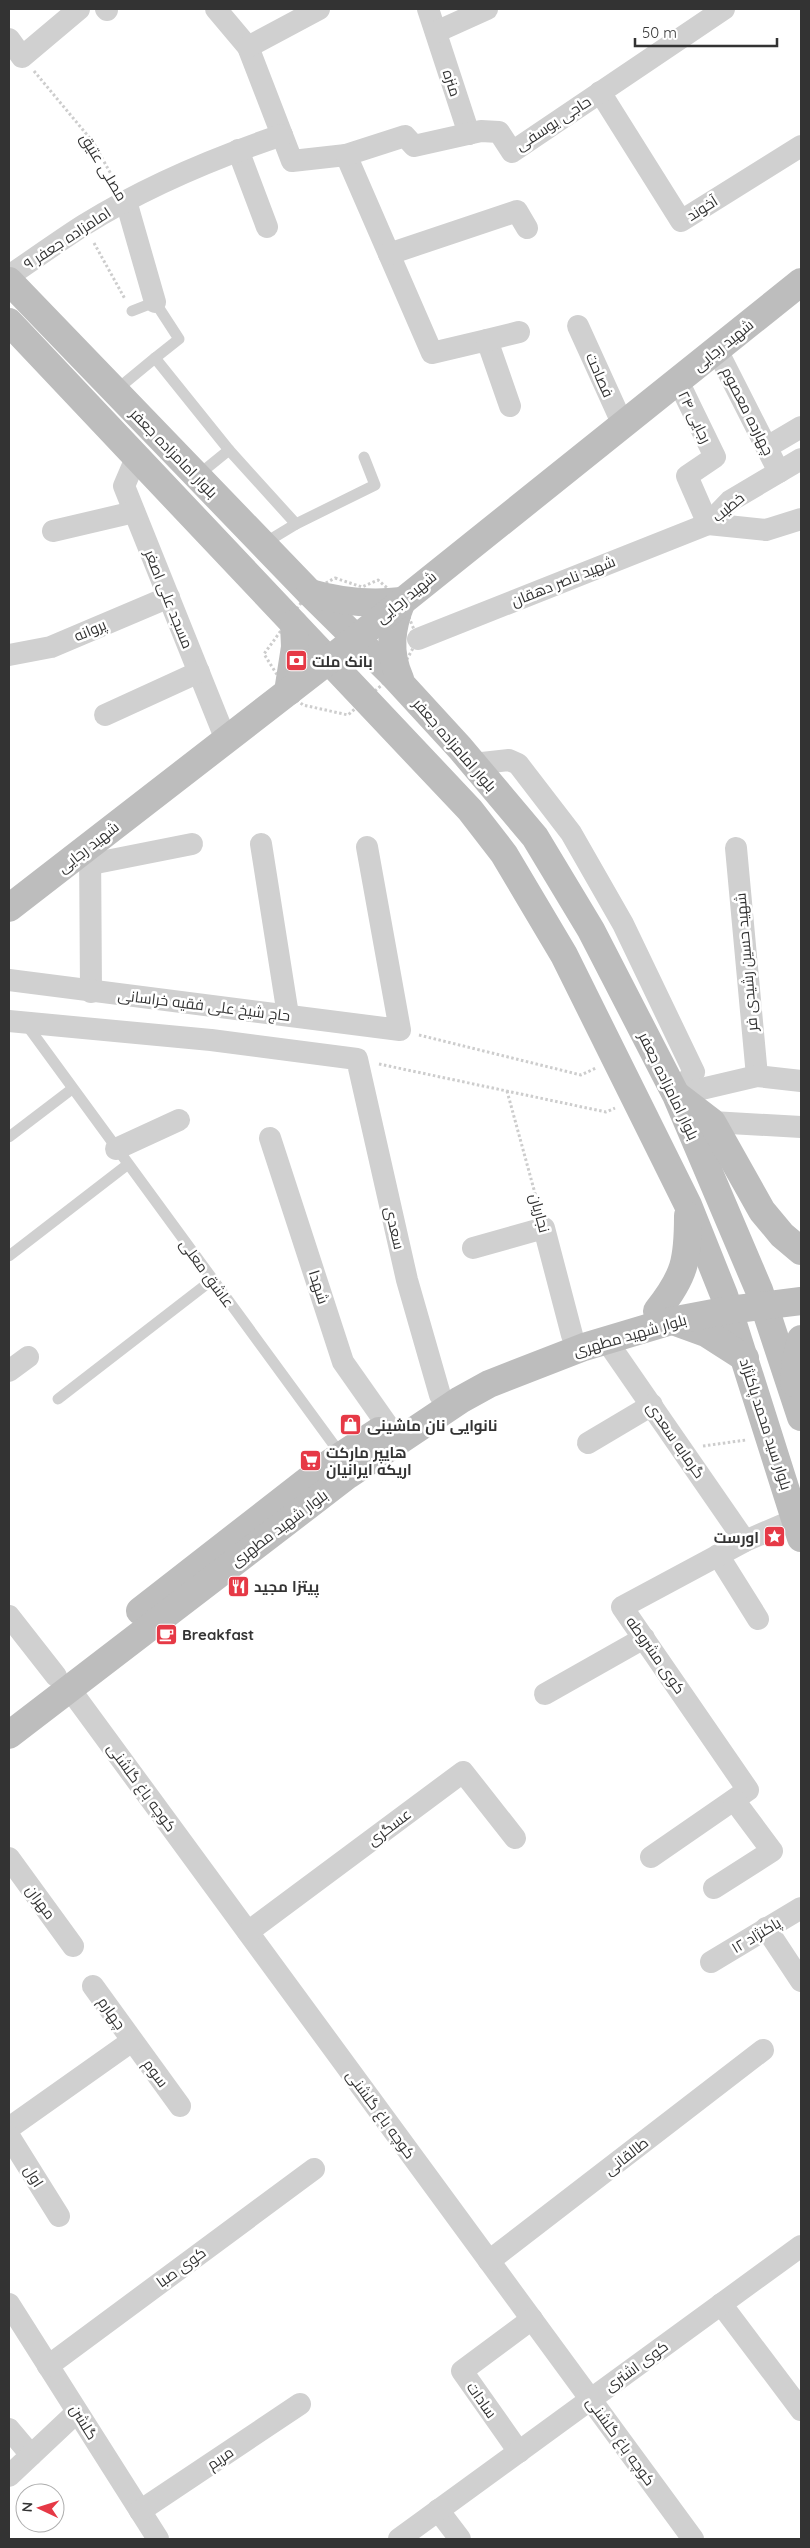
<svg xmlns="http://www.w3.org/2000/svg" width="810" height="2548" font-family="Quicksand,Cairo,sans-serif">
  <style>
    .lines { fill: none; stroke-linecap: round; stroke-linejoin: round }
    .path { stroke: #cdcdcd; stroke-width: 3; stroke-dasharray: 2.5 2.5; stroke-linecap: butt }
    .service { stroke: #d0d0d0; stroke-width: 11 }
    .minor { stroke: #d0d0d0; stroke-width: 22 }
    .secondary { stroke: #bdbdbd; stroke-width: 28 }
    .labels { text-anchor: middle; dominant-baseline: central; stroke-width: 5; stroke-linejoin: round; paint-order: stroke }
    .street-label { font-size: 15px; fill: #333; stroke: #fff }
    .poi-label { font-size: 15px; font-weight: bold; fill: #333; stroke: #fff; text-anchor: start }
  </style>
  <rect width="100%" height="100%" fill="#fff"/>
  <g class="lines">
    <g class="path">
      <path d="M 34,71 L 93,142 L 116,183"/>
      <path d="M 94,243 L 125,299"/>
      <path d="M 335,578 L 362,587 L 378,580 L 402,601 L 418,639 L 406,661 L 393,675 L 348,715 L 303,705 L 288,692 L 264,654 L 309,592 Z"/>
      <path d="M 419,1035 L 581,1075 L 596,1068"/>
      <path d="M 379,1064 L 606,1112 L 615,1108"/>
      <path d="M 507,1091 L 539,1208"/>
      <path d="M 703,1446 L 746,1440"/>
    </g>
    <g class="service">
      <path d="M 132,311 L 155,302 L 179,339 L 155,358"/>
      <path d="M 115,391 L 155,358 L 229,450 L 296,524 L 263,544"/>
      <path d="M 197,476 L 229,450"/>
      <path d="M 296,524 L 375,485 L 364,457"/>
      <path d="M 26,1024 L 342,1456"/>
      <path d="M 9,1137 L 72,1089"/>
      <path d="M 9,1256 L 127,1165"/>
      <path d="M 58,1399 L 212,1280"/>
    </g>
    <g class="minor">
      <path d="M 106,9 L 107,10"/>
      <path d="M 216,9 L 248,47 L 292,161 L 346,155 L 432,353 L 487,340 L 510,406"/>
      <path d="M 428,9 L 469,134"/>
      <path d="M 436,32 L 487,9"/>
      <path d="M 9,39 L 22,57 L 79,9"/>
      <path d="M 248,47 L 319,9"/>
      <path d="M 600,92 L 681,221 L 801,146"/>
      <path d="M 238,150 L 267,227"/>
      <path d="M 346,155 L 405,136 L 414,146 L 481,131 L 499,132 L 512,152 L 724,9"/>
      <path d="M 126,201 L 155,302"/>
      <path d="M 389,254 L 517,211 L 527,228"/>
      <path d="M 9,276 C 34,259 59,241 84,225 C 145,187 214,158 282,135"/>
      <path d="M 578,326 L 623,425"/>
      <path d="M 487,340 L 519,332"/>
      <path d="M 717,350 L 779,472"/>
      <path d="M 767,447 L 801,427"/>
      <path d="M 136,458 L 124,486 L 226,740"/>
      <path d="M 801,459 L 730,501 L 708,524 L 766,530 L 801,519"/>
      <path d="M 53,531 L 134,512"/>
      <path d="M 418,639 L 708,524 L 687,476 L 715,457 L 678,381"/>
      <path d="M 9,655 L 51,647 L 169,597"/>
      <path d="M 105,715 L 199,672"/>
      <path d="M 473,764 L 509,760 L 518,764 L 571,833 L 623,924 L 694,1072 L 676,1095"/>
      <path d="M 261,844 L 288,1015"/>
      <path d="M 90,845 L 91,992"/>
      <path d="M 736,848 L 757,1076"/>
      <path d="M 91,864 L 192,844"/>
      <path d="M 9,980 L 400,1030 L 367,847"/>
      <path d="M 9,1021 L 211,1040 L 357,1059 L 407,1280 L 440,1395"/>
      <path d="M 676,1095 L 757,1076 L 801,1081"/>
      <path d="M 712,1122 L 801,1127"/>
      <path d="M 270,1138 L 343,1362 L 388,1426"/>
      <path d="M 116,1149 L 179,1120"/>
      <path d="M 473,1248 L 544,1228 L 572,1335"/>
      <path d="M 606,1340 L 745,1541"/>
      <path d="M 9,1371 L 28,1357"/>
      <path d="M 588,1443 L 652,1405"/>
      <path d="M 718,1555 L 758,1619"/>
      <path d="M 9,1616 L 56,1676"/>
      <path d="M 69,1688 L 693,2539"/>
      <path d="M 545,1694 L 644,1638"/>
      <path d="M 651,1857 L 748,1790 L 622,1607 L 745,1541 L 796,1519"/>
      <path d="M 9,1858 L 73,1946"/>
      <path d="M 714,1888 L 772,1851 L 734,1800"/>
      <path d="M 766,1928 L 801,1981"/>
      <path d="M 248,1932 L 463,1772 L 515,1838"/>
      <path d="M 711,1962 L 801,1908"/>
      <path d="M 93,1986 L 180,2106"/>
      <path d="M 9,2128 L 132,2041"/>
      <path d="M 9,2136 L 59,2216"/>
      <path d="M 489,2261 L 763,2050"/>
      <path d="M 9,2304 L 158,2539"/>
      <path d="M 721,2304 L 801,2410"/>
      <path d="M 48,2366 L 314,2169"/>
      <path d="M 9,2429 L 31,2455"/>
      <path d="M 519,2452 L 462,2371 L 532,2319"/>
      <path d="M 9,2476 L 77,2412"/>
      <path d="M 438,2510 L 460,2539"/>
      <path d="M 140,2511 L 300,2404"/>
      <path d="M 399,2539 L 801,2246"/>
    </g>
    <g class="secondary">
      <path d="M 9,281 L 309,592 L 393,675 L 460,748 L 535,837 L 591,930 L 676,1095 L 759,1290 L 801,1417"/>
      <path d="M 9,322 L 470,810 L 504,854 L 564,955 L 688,1205 L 724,1295 L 801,1538"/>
      <path d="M 310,593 C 341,602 369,605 402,601 C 391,628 388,652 400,679"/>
      <path d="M 288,692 L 295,647 L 294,624"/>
      <path d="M 9,908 L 328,661 L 801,282"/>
      <path d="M 678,1096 L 712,1122 L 762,1211 L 782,1235 L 801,1251"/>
      <path d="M 657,1311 C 685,1276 688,1260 688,1216"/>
      <path d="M 673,1321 L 706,1333 L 745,1358"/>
      <path d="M 794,1383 L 796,1359 L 801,1339"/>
      <path d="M 140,1611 L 330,1463 L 379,1431"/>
      <path d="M 9,1735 L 348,1475 L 460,1400 L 489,1384 L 584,1347 L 671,1321 L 729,1310 L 801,1301"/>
    </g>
  </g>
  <defs>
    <symbol id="bank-square" viewBox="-11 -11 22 22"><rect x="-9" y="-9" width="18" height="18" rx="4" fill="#e63946" stroke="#fff"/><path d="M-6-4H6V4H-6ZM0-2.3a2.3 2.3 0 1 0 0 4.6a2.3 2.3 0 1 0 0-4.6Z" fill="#fff"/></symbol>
    <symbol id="shop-square" viewBox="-11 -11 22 22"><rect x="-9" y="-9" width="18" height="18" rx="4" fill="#e63946" stroke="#fff"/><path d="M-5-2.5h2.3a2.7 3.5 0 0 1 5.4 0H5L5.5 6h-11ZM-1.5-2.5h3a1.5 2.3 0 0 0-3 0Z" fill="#fff"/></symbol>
    <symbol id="supermarket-square" viewBox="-11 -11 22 22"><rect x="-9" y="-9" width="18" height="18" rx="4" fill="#e63946" stroke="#fff"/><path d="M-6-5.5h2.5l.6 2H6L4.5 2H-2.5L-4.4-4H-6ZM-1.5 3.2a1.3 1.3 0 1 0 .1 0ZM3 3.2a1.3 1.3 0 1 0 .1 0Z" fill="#fff"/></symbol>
    <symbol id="sight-square" viewBox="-11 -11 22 22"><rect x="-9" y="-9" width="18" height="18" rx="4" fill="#e63946" stroke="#fff"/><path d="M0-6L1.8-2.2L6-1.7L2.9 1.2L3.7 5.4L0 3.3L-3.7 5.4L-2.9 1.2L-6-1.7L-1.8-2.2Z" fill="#fff"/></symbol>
    <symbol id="restaurant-square" viewBox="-11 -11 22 22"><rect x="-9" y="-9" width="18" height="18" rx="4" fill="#e63946" stroke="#fff"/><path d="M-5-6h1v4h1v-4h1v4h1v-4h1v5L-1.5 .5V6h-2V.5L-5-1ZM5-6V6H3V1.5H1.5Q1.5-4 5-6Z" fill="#fff"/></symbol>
    <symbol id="cafe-square" viewBox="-11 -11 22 22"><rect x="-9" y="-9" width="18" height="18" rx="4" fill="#e63946" stroke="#fff"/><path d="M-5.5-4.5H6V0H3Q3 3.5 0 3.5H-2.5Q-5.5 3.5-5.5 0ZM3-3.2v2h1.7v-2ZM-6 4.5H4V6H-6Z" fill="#fff"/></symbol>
  </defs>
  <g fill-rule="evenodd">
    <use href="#bank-square" x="284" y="648" width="25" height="25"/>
    <use href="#shop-square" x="338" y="1412" width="25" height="25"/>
    <use href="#supermarket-square" x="298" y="1448" width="25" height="25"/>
    <use href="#sight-square" x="762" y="1524" width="25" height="25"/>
    <use href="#restaurant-square" x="226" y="1574" width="25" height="25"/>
    <use href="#cafe-square" x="154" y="1622" width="25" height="25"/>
  </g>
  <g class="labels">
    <g class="street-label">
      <text transform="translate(452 83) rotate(72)">منزه</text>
      <text transform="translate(553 123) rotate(-33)">حاجی یوسفی</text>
      <text transform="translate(104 167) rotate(59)">مصلی عتیق</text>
      <text transform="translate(702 208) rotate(-32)">آخوند</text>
      <text transform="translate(67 238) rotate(-33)">امامزاده جعفر ۹</text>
      <text transform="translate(723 345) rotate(-39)">شهید رجایی</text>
      <text transform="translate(600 375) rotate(66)">فصاحت</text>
      <text transform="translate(748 411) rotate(63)">چهارده معصوم</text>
      <text transform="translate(695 417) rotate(64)">رجایی ۲۴</text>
      <text transform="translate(174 453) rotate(46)">بلوار امامزاده جعفر</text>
      <text transform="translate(728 507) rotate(-39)">خطیب</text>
      <text transform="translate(563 581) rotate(-22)">شهید ناصر دهقان</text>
      <text transform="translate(406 597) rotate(-39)">شهید رجایی</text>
      <text transform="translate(169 599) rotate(68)">مسجد علی اصغر</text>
      <text transform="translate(90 630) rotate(-23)">پروانه</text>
      <text transform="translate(455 745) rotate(49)">بلوار امامزاده جعفر</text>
      <text transform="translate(88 847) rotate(-38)">شهید رجایی</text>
      <text transform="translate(746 962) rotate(-95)">شهید حسین رشیدی فر</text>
      <text transform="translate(204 1005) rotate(7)">حاج شیخ علی فقیه خراسانی</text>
      <text transform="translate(669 1086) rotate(64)">بلوار امامزاده جعفر</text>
      <text transform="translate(540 1213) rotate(75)">نجاریان</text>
      <text transform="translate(395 1228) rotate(77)">سعدی</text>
      <text transform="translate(207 1273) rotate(54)">عاشق معلی</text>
      <text transform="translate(319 1287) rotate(72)">شهدا</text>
      <text transform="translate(630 1335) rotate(-16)">بلوار شهید مطهری</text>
      <text transform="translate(766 1424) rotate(72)">بلوار سید محمد پاکنژاد</text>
      <text transform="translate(676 1440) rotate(55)">گرمابه سعدی</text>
      <text transform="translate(279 1528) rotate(-37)">بلوار شهید مطهری</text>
      <text transform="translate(656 1655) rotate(55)">کوی مشروطه</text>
      <text transform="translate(142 1787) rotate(54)">کوچه باغ گلشنی</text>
      <text transform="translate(389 1827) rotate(-37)">عسگری</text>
      <text transform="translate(41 1902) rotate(54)">مهران</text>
      <text transform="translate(756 1935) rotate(-31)">پاکنژاد ۱۲</text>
      <text transform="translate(112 2013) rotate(55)">چهارم</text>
      <text transform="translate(156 2073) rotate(54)">سوم</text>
      <text transform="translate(381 2114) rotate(54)">کوچه باغ گلشنی</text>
      <text transform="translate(626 2156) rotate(-38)">طالقانی</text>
      <text transform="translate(34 2176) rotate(58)">اول</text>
      <text transform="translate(181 2267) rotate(-36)">کوی صبا</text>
      <text transform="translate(636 2366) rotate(-36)">کوی اشتری</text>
      <text transform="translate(482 2400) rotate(55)">سادات</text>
      <text transform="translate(84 2422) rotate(58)">گلشن</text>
      <text transform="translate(621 2441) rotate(54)">کوچه باغ گلشنی</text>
      <text transform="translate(220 2458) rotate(-34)">مریم</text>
    </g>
    <g class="poi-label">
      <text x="312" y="661">بانک ملت</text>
      <text x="367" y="1425">نانوایی نان ماشینی</text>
      <text x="326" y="1452">هایپر مارکت<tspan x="326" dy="17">اریکه ایرانیان</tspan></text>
      <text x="759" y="1537" text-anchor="end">اورست</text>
      <text x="254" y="1586">پیتزا مجید</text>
      <text x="182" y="1634">Breakfast</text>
    </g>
  </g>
  <rect width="810" height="2548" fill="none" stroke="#333333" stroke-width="20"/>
  <g transform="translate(40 2508) rotate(274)"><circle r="24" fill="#ffffff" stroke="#adadad"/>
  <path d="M0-4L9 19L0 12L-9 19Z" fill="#e63946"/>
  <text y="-8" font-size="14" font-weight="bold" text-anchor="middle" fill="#333333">N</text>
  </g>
  <path d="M635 38v8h142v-8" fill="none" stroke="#333333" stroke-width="2.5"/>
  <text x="642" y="38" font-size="15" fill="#333333" stroke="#ffffff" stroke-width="4" paint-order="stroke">50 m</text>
</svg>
